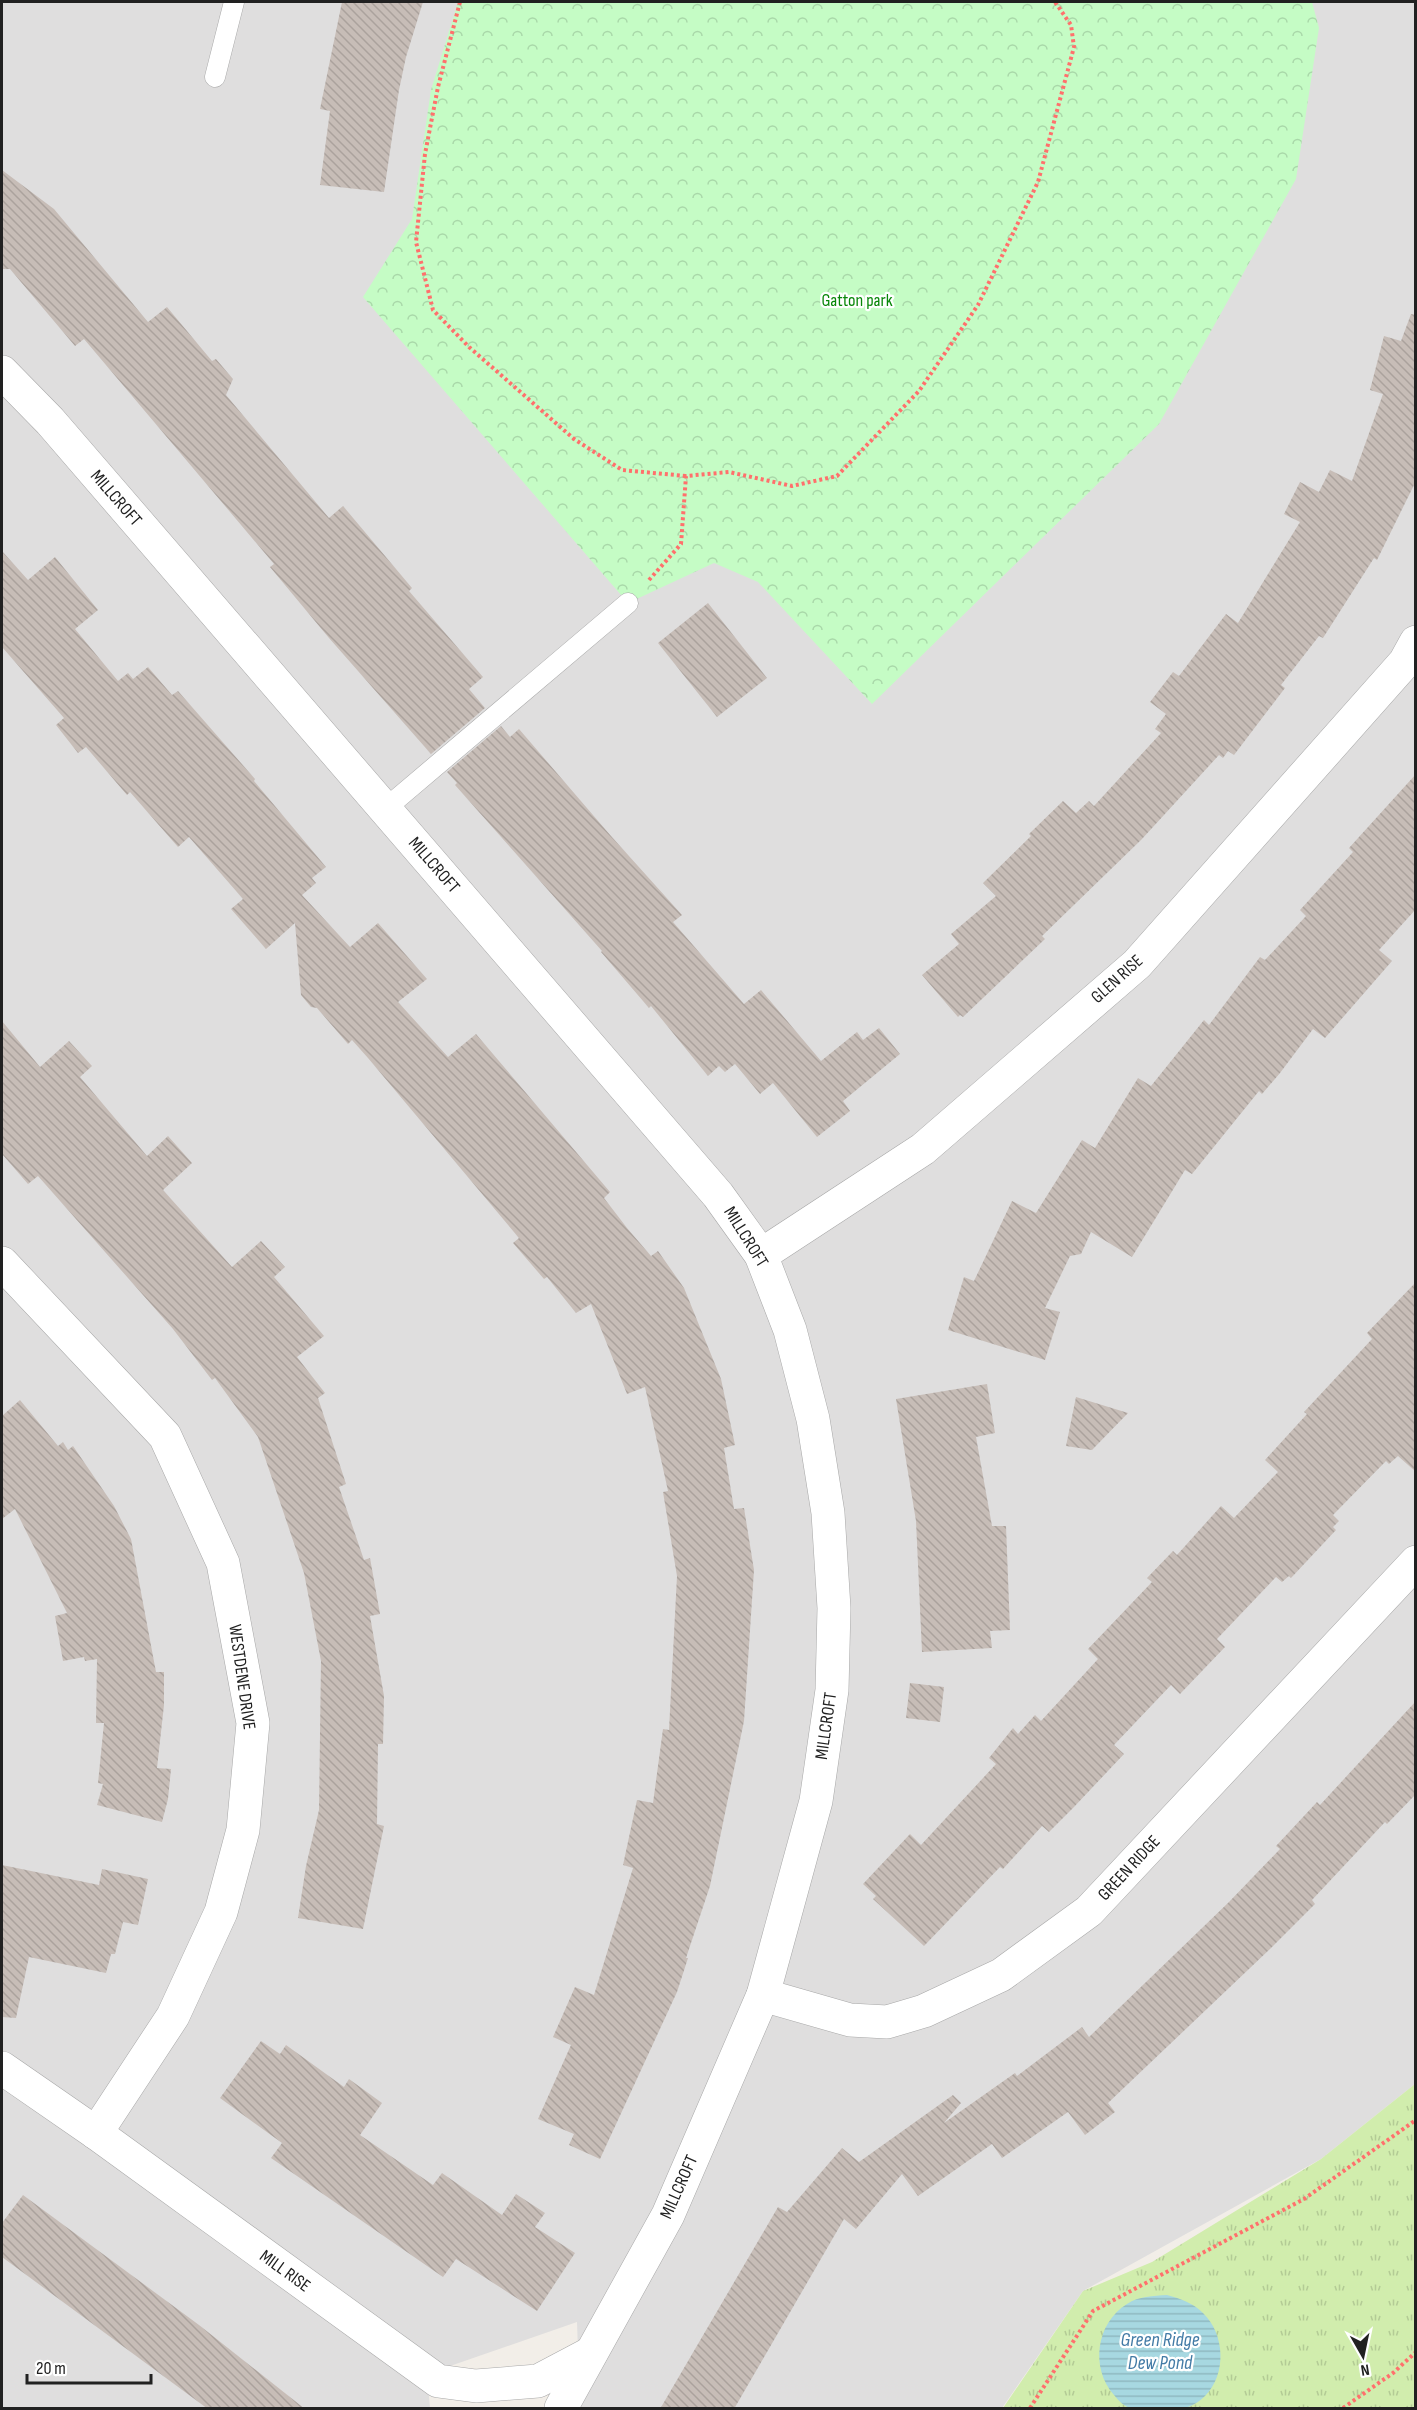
<svg xmlns="http://www.w3.org/2000/svg" width="1417" height="2410" font-family="'Sofia Sans Condensed',sans-serif">
  <style>
    .residential { fill: #dfdede }
    .grass { fill: url(#grass-tufts) }
    .park { fill: url(#park-crowns) }
    .water { fill: url(#water-rules) }
    .building { fill: url(#building-back-hatch) }
    .lines { fill: none; stroke-linecap: round; stroke-linejoin: round }
    .service-casing { stroke: #a8a8a8; stroke-width: 21 }
    .minor-casing { stroke: #a8a8a8; stroke-width: 34 }
    .path { stroke: #ff706c; stroke-width: 4; stroke-dasharray: 3 3; stroke-linecap: butt }
    .service { stroke: #fff; stroke-width: 20 }
    .minor { stroke: #fff; stroke-width: 33 }
    .labels { text-anchor: middle; dominant-baseline: central; stroke-width: 4.5; stroke-linejoin: round; paint-order: stroke }
    .park-label { font-size: 18px; fill: #088709; stroke: #fff }
    .street-label { font-size: 18px; fill: #212121; stroke: #fff }
    .water-label { font-size: 20px; font-style: italic; fill: #437ba6; stroke: #fff }
  </style>
  <defs>
    <pattern id="grass-tufts" width="24" height="20" patternUnits="userSpaceOnUse" patternTransform="scale(1.5)"><rect width="24" height="20" fill="#d1edad"/><path d="M3 7l-1-3M5 7V3M7 7l1-3M15 17l-1-3M17 17v-4M19 17l1-3" fill="none" stroke="#b3cb95"/></pattern>
    <pattern id="park-crowns" width="20" height="18" patternUnits="userSpaceOnUse" patternTransform="scale(1.5)"><rect width="20" height="18" fill="#c5fcc5"/><path d="M2 6a3 3 0 1 1 6 0M12 15a3 3 0 1 1 6 0" fill="none" stroke="#a9d8a9"/></pattern>
    <pattern id="water-rules" width="6" height="5" patternUnits="userSpaceOnUse" patternTransform="scale(1.5)"><rect width="6" height="5" fill="#a7d8e1"/><path d="M0 2.5h6" fill="none" stroke="#8fb9c1"/></pattern>
    <pattern id="building-back-hatch" width="6" height="6" patternUnits="userSpaceOnUse" patternTransform="scale(1.5)"><rect width="6" height="6" fill="#c7bdb7"/><path d="M-1 5l2 2M0 0l6 6M5-1l2 2" fill="none" stroke="#aba29d"/></pattern>
  </defs>
  <rect width="100%" height="100%" fill="#f2eee8"/>
  <path class="residential" d="M 2,2 L 1415,2 L 1415,2084 L 1321,2159 L 1083,2291 L 1002,2408 L 580,2408 L 577,2322 L 427,2374 L 430,2408 L 2,2408 Z"/>
  <path class="grass" d="M 1415,2084 L 1415,2408 L 1003,2408 L 1083,2291 L 1152,2262 L 1321,2159 Z"/>
  <path class="park" d="M 458,2 L 1312,2 L 1319,28 L 1296,179 L 1159,424 L 872,704 L 758,582 L 714,563 L 628,603 L 363,297 L 412,219 L 431,90 Z"/>
  <path class="water" d="M 1167,2295 C 1181,2299 1193,2303 1203,2313 C 1225,2334 1227,2374 1205,2396 C 1190,2410 1184,2408 1164,2408 C 1154,2408 1142,2410 1132,2408 C 1124,2407 1119,2401 1114,2395 C 1090,2368 1096,2323 1127,2304 C 1139,2296 1153,2296 1167,2295 Z"/>
  <g class="building">
    <path d="M 342,2 L 423,2 L 406,57 L 399,90 L 384,192 L 320,185 L 330,111 L 320,109 Z"/>
    <path d="M 2,170 L 54,209 L 148,322 L 167,307 L 212,361 L 216,359 L 233,379 L 226,395 L 329,518 L 343,506 L 412,588 L 409,591 L 483,677 L 469,689 L 485,708 L 431,754 L 329,638 L 270,567 L 274,564 L 84,339 L 75,346 L 10,269 L 2,269 Z"/>
    <path d="M 1411,314 L 1416,315 L 1416,481 L 1377,560 L 1374,558 L 1323,638 L 1319,636 L 1281,685 L 1285,688 L 1234,755 L 1228,751 L 1223,758 L 1219,755 L 1142,839 L 1042,936 L 1045,939 L 963,1017 L 960,1015 L 958,1017 L 922,975 L 959,944 L 951,934 L 996,896 L 983,883 L 1031,836 L 1029,834 L 1063,801 L 1076,813 L 1089,801 L 1094,806 L 1161,733 L 1155,729 L 1166,714 L 1150,702 L 1173,672 L 1179,676 L 1226,614 L 1238,623 L 1300,522 L 1284,514 L 1300,482 L 1319,492 L 1330,470 L 1352,481 L 1383,394 L 1370,390 L 1384,336 L 1401,341 Z"/>
    <path d="M 2,551 L 28,580 L 55,557 L 98,610 L 75,629 L 118,681 L 128,673 L 133,679 L 148,667 L 172,695 L 178,691 L 255,779 L 254,781 L 326,867 L 312,878 L 316,883 L 302,895 L 350,947 L 378,923 L 427,979 L 398,1002 L 448,1057 L 476,1034 L 610,1192 L 604,1198 L 627,1228 L 651,1256 L 658,1251 L 684,1288 L 721,1379 L 735,1445 L 724,1448 L 734,1509 L 744,1508 L 754,1570 L 744,1721 L 710,1886 L 686,1958 L 688,1958 L 677,1992 L 600,2159 L 569,2145 L 574,2134 L 538,2119 L 571,2045 L 553,2037 L 575,1987 L 594,1995 L 633,1868 L 623,1865 L 637,1800 L 653,1803 L 663,1729 L 669,1730 L 677,1576 L 663,1492 L 668,1491 L 645,1387 L 627,1394 L 591,1304 L 576,1313 L 547,1277 L 544,1279 L 513,1243 L 519,1238 L 368,1058 L 352,1040 L 348,1044 L 317,1008 L 311,1007 L 301,995 L 295,923 L 266,949 L 231,909 L 243,899 L 189,837 L 178,847 L 130,792 L 127,795 L 86,747 L 78,753 L 56,725 L 64,718 L 2,647 Z"/>
    <path d="M 708,603 L 767,678 L 717,717 L 658,643 Z"/>
    <path d="M 501,726 L 510,737 L 519,729 L 611,836 L 682,915 L 673,922 L 744,1004 L 761,990 L 821,1061 L 857,1032 L 863,1040 L 879,1028 L 900,1054 L 843,1101 L 850,1111 L 817,1137 L 773,1083 L 760,1094 L 735,1064 L 725,1072 L 719,1066 L 708,1076 L 651,1006 L 649,1008 L 601,952 L 602,951 L 455,785 L 457,783 L 447,772 Z"/>
    <path d="M 1416,774 L 1416,909 L 1379,950 L 1392,961 L 1325,1038 L 1313,1029 L 1280,1073 L 1262,1094 L 1259,1091 L 1192,1174 L 1185,1170 L 1132,1257 L 1091,1232 L 1081,1254 L 1070,1256 L 1045,1308 L 1060,1312 L 1045,1360 L 948,1330 L 964,1277 L 974,1281 L 1012,1201 L 1036,1213 L 1082,1140 L 1095,1148 L 1138,1078 L 1151,1086 L 1204,1020 L 1209,1025 L 1260,957 L 1265,960 L 1306,916 L 1300,910 L 1353,852 L 1349,848 Z"/>
    <path d="M 2,1021 L 40,1067 L 69,1041 L 92,1066 L 80,1077 L 147,1156 L 168,1136 L 192,1163 L 163,1190 L 232,1267 L 261,1241 L 285,1267 L 274,1277 L 324,1336 L 297,1357 L 325,1393 L 318,1398 L 346,1484 L 339,1487 L 364,1560 L 370,1558 L 380,1614 L 370,1616 L 384,1696 L 383,1744 L 378,1744 L 377,1824 L 384,1826 L 363,1929 L 298,1918 L 306,1866 L 319,1810 L 321,1661 L 304,1573 L 258,1437 L 215,1378 L 212,1380 L 173,1329 L 38,1176 L 28,1184 L 2,1154 Z"/>
    <path d="M 1416,1282 L 1416,1472 L 1398,1456 L 1389,1464 L 1386,1461 L 1333,1515 L 1339,1521 L 1333,1527 L 1336,1530 L 1291,1578 L 1289,1576 L 1282,1582 L 1276,1577 L 1217,1639 L 1225,1647 L 1180,1694 L 1171,1685 L 1114,1745 L 1124,1754 L 1074,1807 L 1049,1832 L 1042,1826 L 1003,1869 L 1000,1867 L 924,1946 L 873,1899 L 876,1896 L 863,1884 L 910,1834 L 921,1845 L 996,1764 L 989,1758 L 1013,1728 L 1018,1734 L 1035,1715 L 1041,1721 L 1098,1659 L 1088,1649 L 1152,1582 L 1147,1578 L 1173,1551 L 1177,1555 L 1221,1506 L 1234,1518 L 1278,1472 L 1265,1460 L 1307,1414 L 1304,1412 L 1372,1339 L 1367,1333 Z"/>
    <path d="M 987,1384 L 995,1433 L 976,1437 L 992,1526 L 1006,1526 L 1010,1630 L 990,1631 L 992,1648 L 922,1652 L 916,1521 L 896,1399 Z"/>
    <path d="M 1076,1397 L 1128,1413 L 1092,1450 L 1066,1446 Z"/>
    <path d="M 20,1400 L 58,1446 L 63,1442 L 68,1450 L 73,1446 L 114,1506 L 131,1539 L 156,1672 L 164,1672 L 164,1705 L 157,1768 L 171,1769 L 168,1799 L 162,1822 L 97,1805 L 103,1784 L 98,1783 L 104,1723 L 96,1723 L 97,1659 L 85,1661 L 84,1657 L 63,1661 L 55,1616 L 67,1613 L 15,1509 L 2,1519 L 2,1416 Z"/>
    <path d="M 910,1683 L 944,1687 L 940,1722 L 906,1718 Z"/>
    <path d="M 1416,1701 L 1416,1794 L 1387,1824 L 1385,1822 L 1312,1900 L 1315,1904 L 1270,1949 L 1108,2103 L 1115,2112 L 1085,2135 L 1068,2112 L 1002,2158 L 992,2144 L 918,2196 L 902,2174 L 856,2229 L 844,2219 L 734,2409 L 660,2409 L 778,2207 L 787,2212 L 842,2148 L 859,2162 L 953,2095 L 961,2103 L 944,2123 L 1015,2073 L 1017,2076 L 1082,2027 L 1089,2037 L 1229,1902 L 1280,1849 L 1276,1846 L 1317,1802 L 1320,1805 Z"/>
    <path d="M 2,1865 L 99,1885 L 102,1869 L 148,1879 L 138,1925 L 123,1922 L 115,1954 L 111,1954 L 106,1973 L 29,1957 L 16,2018 L 2,2017 Z"/>
    <path d="M 261,2041 L 280,2054 L 286,2045 L 344,2087 L 349,2079 L 382,2103 L 360,2135 L 433,2185 L 442,2173 L 502,2215 L 516,2194 L 545,2213 L 535,2227 L 575,2253 L 537,2311 L 456,2259 L 443,2277 L 271,2158 L 282,2143 L 220,2098 Z"/>
    <path d="M 23,2195 L 199,2325 L 305,2409 L 208,2409 L 2,2257 L 2,2223 Z"/>
  </g>
  <g class="lines">
    <defs>
      <g id="service">
        <path d="M 215,77 L 234,2"/>
        <path d="M 385,809 L 628,603"/>
      </g>
      <g id="minor">
        <path d="M 2,372 L 50,421 L 718,1195 L 761,1255 L 790,1330 L 813,1419 L 828,1513 L 834,1608 L 832,1690 L 816,1801 L 763,1995 L 668,2215 L 561,2408"/>
        <path d="M 761,1255 L 923,1149 L 1137,964 L 1405,662 L 1416,642"/>
        <path d="M 2,1263 L 165,1436 L 223,1563 L 253,1723 L 243,1830 L 221,1912 L 173,2016 L 96,2133"/>
        <path d="M 763,1995 L 850,2020 L 887,2022 L 924,2011 L 1001,1975 L 1089,1911 L 1416,1562"/>
        <path d="M 2,2068 L 96,2133 L 438,2381 L 476,2386 L 538,2381 L 591,2353"/>
      </g>
    </defs>
    <use href="#service" class="service-casing"/>
    <use href="#minor" class="minor-casing"/>
    <g class="path">
      <path d="M 460,2 L 438,87 L 425,154 L 416,242 L 433,310 L 469,347 L 574,439 L 622,470 L 686,476"/>
      <path d="M 649,580 L 681,544 L 686,476 L 729,472 L 792,486 L 837,476 L 919,391 L 978,305 L 1038,182 L 1074,47 L 1071,25 L 1055,2"/>
      <path d="M 1030,2408 L 1093,2311 L 1304,2199 L 1416,2120"/>
      <path d="M 1343,2408 L 1393,2373 L 1416,2352"/>
    </g>
    <use href="#service" class="service"/>
    <use href="#minor" class="minor"/>
  </g>
  <g class="labels">
    <g class="park-label">
      <text x="857" y="300">Gatton park</text>
    </g>
    <g class="street-label">
      <text transform="translate(116 498) rotate(49)">MILLCROFT</text>
      <text transform="translate(434 865) rotate(49)">MILLCROFT</text>
      <text transform="translate(1117 979) rotate(-42)">GLEN RISE</text>
      <text transform="translate(746 1237) rotate(58)">MILLCROFT</text>
      <text transform="translate(242 1677) rotate(82)">WESTDENE DRIVE</text>
      <text transform="translate(826 1726) rotate(-82)">MILLCROFT</text>
      <text transform="translate(1129 1868) rotate(-47)">GREEN RIDGE</text>
      <text transform="translate(679 2187) rotate(-66)">MILLCROFT</text>
      <text transform="translate(285 2271) rotate(36)">MILL RISE</text>
    </g>
    <g class="water-label">
      <text x="1160" y="2340">Green Ridge<tspan x="1160" dy="23">Dew Pond</tspan></text>
    </g>
  </g>
  <rect width="1417" height="2410" fill="none" stroke="#212121" stroke-width="6"/>
  <g transform="translate(1363 2356) rotate(171)" stroke="#ffffff" stroke-width="4.5" paint-order="stroke">
  <path d="M0-4.5L10 22L0 15L-10 22Z" fill="#212121"/>
  <text y="-9" font-size="16" font-weight="bold" text-anchor="middle" fill="#212121">N</text>
  </g>
  <path d="M27 2374v9h124v-9" fill="none" stroke="#212121" stroke-width="3"/>
  <text x="36" y="2374" font-size="18" fill="#212121" stroke="#ffffff" stroke-width="4.5" paint-order="stroke">20 m</text>
</svg>
